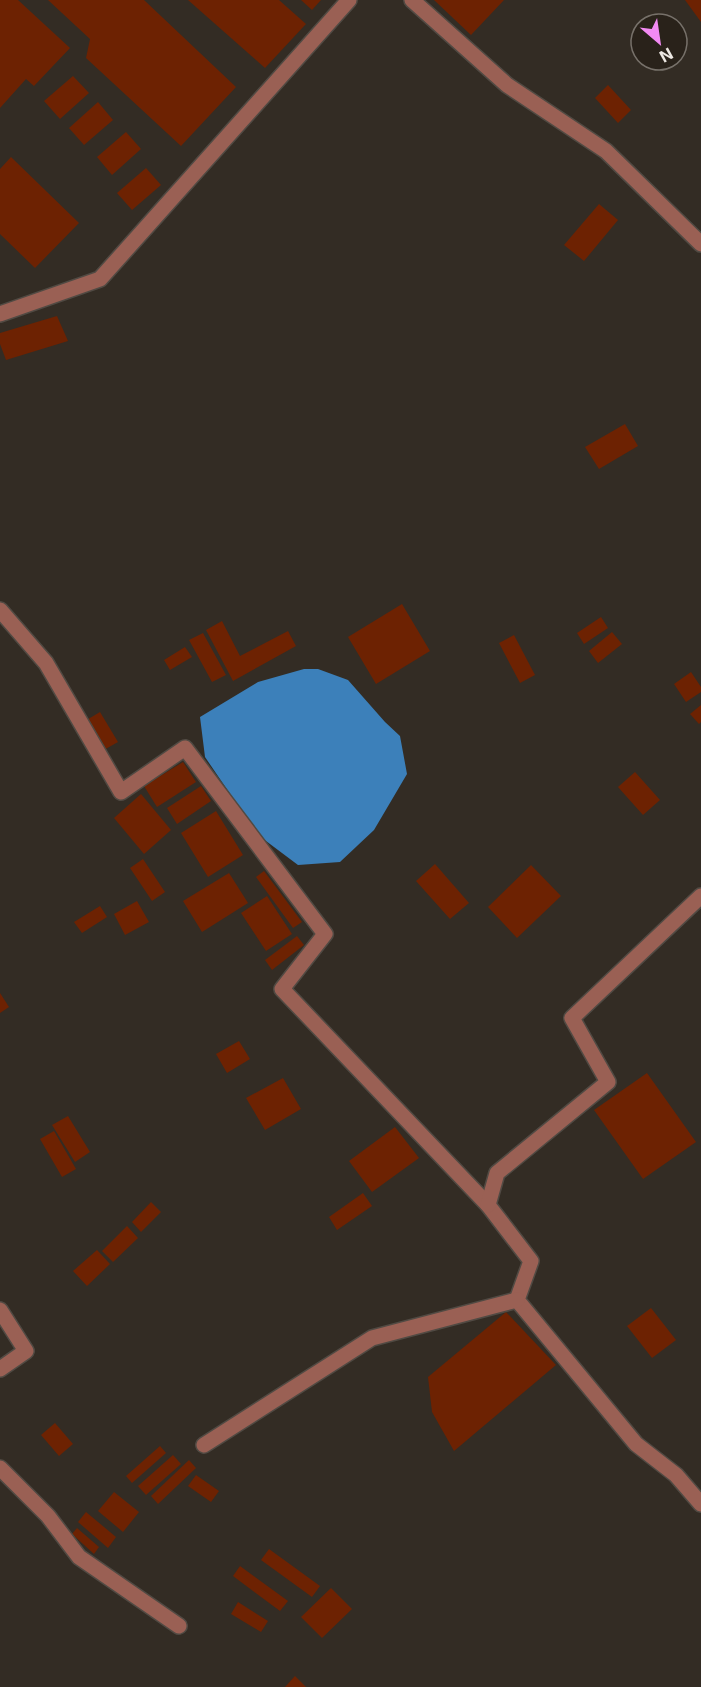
<svg xmlns="http://www.w3.org/2000/svg" width="701" height="1687" font-family="Inter,sans-serif">
  <style>
    .water { fill: #3c80ba }
    .building { fill: #6d2202 }
    .lines { fill: none; stroke-linecap: round; stroke-linejoin: round }
    .minor-casing { stroke: #514a43; stroke-width: 18 }
    .minor { stroke: #9a6054; stroke-width: 15 }
  </style>
  <rect width="100%" height="100%" fill="#332c24"/>
  <path class="water" d="M 304,669 L 318,669 L 348,680 L 385,722 L 400,736 L 407,774 L 374,830 L 340,862 L 298,865 L 258,835 L 205,757 L 200,717 L 258,682 Z"/>
  <g class="building">
    <path d="M 0,0 L 18,0 L 70,48 L 34,86 L 26,79 L 0,108 Z"/>
    <path d="M 48,0 L 144,0 L 236,87 L 181,146 L 86,58 L 90,39 Z"/>
    <path d="M 188,0 L 279,0 L 306,24 L 265,68 Z"/>
    <path d="M 301,0 L 321,0 L 312,10 Z"/>
    <path d="M 434,0 L 504,0 L 471,35 Z"/>
    <path d="M 685,0 L 701,0 L 701,22 Z"/>
    <path d="M 73,76 L 89,93 L 60,119 L 44,101 Z"/>
    <path d="M 608,85 L 631,110 L 618,123 L 595,98 Z"/>
    <path d="M 98,102 L 113,120 L 84,145 L 69,128 Z"/>
    <path d="M 126,132 L 141,149 L 112,175 L 97,157 Z"/>
    <path d="M 11,157 L 79,223 L 35,268 L 0,234 L 0,169 Z"/>
    <path d="M 146,168 L 161,185 L 132,210 L 117,193 Z"/>
    <path d="M 599,204 L 618,220 L 584,261 L 564,245 Z"/>
    <path d="M 57,316 L 68,341 L 6,360 L 0,344 L 0,333 Z"/>
    <path d="M 625,424 L 638,446 L 599,469 L 585,447 Z"/>
    <path d="M 402,604 L 430,651 L 376,684 L 348,637 Z"/>
    <path d="M 601,617 L 608,628 L 584,644 L 577,633 Z"/>
    <path d="M 222,621 L 240,656 L 288,631 L 296,646 L 233,681 L 206,630 Z"/>
    <path d="M 612,632 L 622,644 L 598,663 L 589,651 Z"/>
    <path d="M 203,633 L 226,675 L 212,682 L 189,640 Z"/>
    <path d="M 514,635 L 535,675 L 520,683 L 499,643 Z"/>
    <path d="M 185,647 L 192,657 L 170,670 L 164,660 Z"/>
    <path d="M 691,672 L 701,687 L 701,692 L 686,702 L 674,684 Z"/>
    <path d="M 701,705 L 701,722 L 699,724 L 690,714 Z"/>
    <path d="M 100,712 L 118,742 L 102,751 L 85,721 Z"/>
    <path d="M 183,762 L 196,782 L 157,807 L 144,786 Z"/>
    <path d="M 635,772 L 660,800 L 643,815 L 618,787 Z"/>
    <path d="M 201,786 L 211,801 L 177,824 L 167,808 Z"/>
    <path d="M 141,794 L 171,830 L 144,854 L 114,818 Z"/>
    <path d="M 216,811 L 243,855 L 208,877 L 181,833 Z"/>
    <path d="M 143,859 L 165,892 L 152,901 L 130,868 Z"/>
    <path d="M 435,864 L 469,903 L 450,919 L 416,881 Z"/>
    <path d="M 531,865 L 561,896 L 517,938 L 488,907 Z"/>
    <path d="M 264,871 L 302,922 L 293,928 L 256,877 Z"/>
    <path d="M 229,873 L 248,903 L 202,932 L 183,901 Z"/>
    <path d="M 267,896 L 292,934 L 266,951 L 241,913 Z"/>
    <path d="M 137,901 L 149,922 L 125,935 L 114,914 Z"/>
    <path d="M 100,906 L 107,917 L 82,933 L 74,922 Z"/>
    <path d="M 297,936 L 304,945 L 272,970 L 265,960 Z"/>
    <path d="M 0,993 L 9,1007 L 0,1013 Z"/>
    <path d="M 239,1041 L 250,1059 L 227,1073 L 216,1054 Z"/>
    <path d="M 647,1073 L 696,1142 L 643,1179 L 594,1110 Z"/>
    <path d="M 283,1078 L 301,1109 L 265,1130 L 246,1098 Z"/>
    <path d="M 68,1116 L 90,1152 L 75,1162 L 52,1125 Z"/>
    <path d="M 395,1127 L 419,1158 L 372,1192 L 349,1161 Z"/>
    <path d="M 54,1131 L 76,1169 L 62,1177 L 40,1139 Z"/>
    <path d="M 363,1193 L 372,1206 L 337,1230 L 329,1217 Z"/>
    <path d="M 151,1202 L 161,1212 L 141,1232 L 132,1222 Z"/>
    <path d="M 127,1226 L 138,1238 L 113,1262 L 102,1251 Z"/>
    <path d="M 97,1250 L 110,1264 L 87,1286 L 73,1271 Z"/>
    <path d="M 651,1308 L 676,1340 L 652,1358 L 627,1326 Z"/>
    <path d="M 506,1312 L 556,1365 L 454,1451 L 432,1412 L 428,1377 Z"/>
    <path d="M 55,1423 L 73,1444 L 59,1456 L 41,1435 Z"/>
    <path d="M 160,1446 L 166,1453 L 132,1483 L 126,1476 Z"/>
    <path d="M 173,1455 L 181,1464 L 146,1495 L 138,1486 Z"/>
    <path d="M 189,1460 L 196,1468 L 158,1504 L 151,1496 Z"/>
    <path d="M 196,1475 L 219,1491 L 211,1502 L 188,1486 Z"/>
    <path d="M 114,1492 L 139,1512 L 123,1532 L 98,1511 Z"/>
    <path d="M 86,1512 L 116,1537 L 108,1548 L 78,1522 Z"/>
    <path d="M 77,1528 L 99,1547 L 94,1554 L 72,1534 Z"/>
    <path d="M 269,1549 L 320,1586 L 312,1597 L 261,1560 Z"/>
    <path d="M 240,1566 L 288,1601 L 280,1611 L 233,1576 Z"/>
    <path d="M 331,1588 L 352,1609 L 322,1638 L 301,1617 Z"/>
    <path d="M 238,1602 L 268,1621 L 261,1632 L 231,1614 Z"/>
    <path d="M 295,1676 L 306,1687 L 285,1687 Z"/>
  </g>
  <g class="lines">
    <defs>
      <g id="minor">
        <path d="M 412,0 L 507,85 L 606,151 L 701,244"/>
        <path d="M 0,314 L 100,279 L 349,0"/>
        <path d="M 0,610 L 46,663 L 121,792 L 185,748 L 325,934 L 282,989 L 488,1205 L 531,1261 L 517,1300 L 636,1444 L 676,1475 L 701,1504"/>
        <path d="M 488,1205 L 497,1173 L 608,1082 L 572,1018 L 701,896"/>
        <path d="M 0,1310 L 26,1351 L 0,1369"/>
        <path d="M 204,1445 L 372,1338 L 517,1300"/>
        <path d="M 0,1468 L 48,1516 L 79,1557 L 179,1626"/>
      </g>
    </defs>
    <use href="#minor" class="minor-casing"/>
    <use href="#minor" class="minor"/>
  </g>
  <g transform="translate(659 42) rotate(151)"><circle r="28" fill="#29221a" stroke="#77716a" stroke-width="1.5"/>
  <path d="M0-4.5L10 22L0 15L-10 22Z" fill="#f28af3"/>
  <text y="-9" font-size="16" font-weight="bold" text-anchor="middle" fill="#ede8e3">N</text>
  </g>
</svg>
